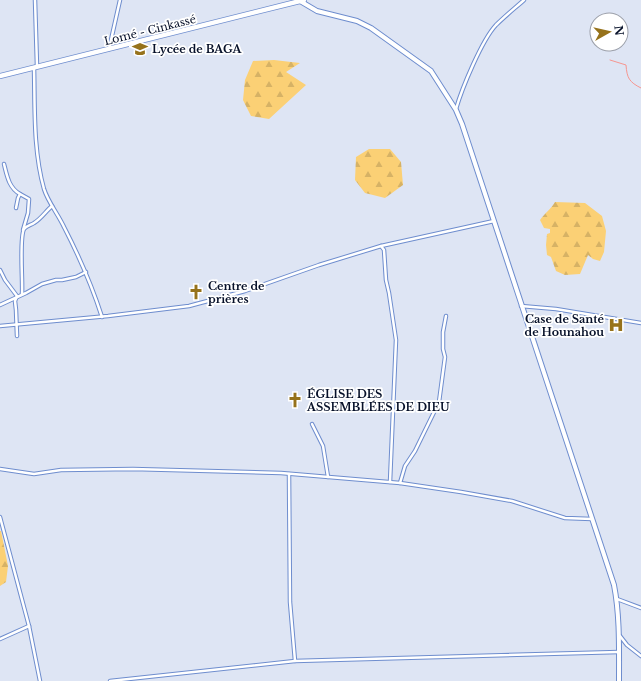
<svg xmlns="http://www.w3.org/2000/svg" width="641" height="681" font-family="'Libre Baskerville',serif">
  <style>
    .forest { fill: url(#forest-firs) }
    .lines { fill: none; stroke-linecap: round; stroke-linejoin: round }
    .stream { stroke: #f69690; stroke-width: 1 }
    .minor-casing { stroke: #6e8dce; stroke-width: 4.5 }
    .secondary-casing { stroke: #6e8dce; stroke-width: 6 }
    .trunk-casing { stroke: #6e8dce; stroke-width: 6 }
    .minor { stroke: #fff; stroke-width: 2.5 }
    .secondary { stroke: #fff; stroke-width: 4 }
    .trunk { stroke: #fff; stroke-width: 4.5 }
    .labels { text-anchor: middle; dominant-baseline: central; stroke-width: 3.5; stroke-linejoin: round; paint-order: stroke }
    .street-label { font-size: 11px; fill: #061029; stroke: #fff }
    .poi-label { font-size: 11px; font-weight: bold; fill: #061029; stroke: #fff; text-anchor: start }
  </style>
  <defs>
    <pattern id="forest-firs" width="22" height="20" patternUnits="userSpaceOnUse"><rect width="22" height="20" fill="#fbd075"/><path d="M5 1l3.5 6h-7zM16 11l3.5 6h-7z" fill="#d6b265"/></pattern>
  </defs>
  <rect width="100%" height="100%" fill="#dee5f4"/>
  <g class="forest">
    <path d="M 274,60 L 300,63 L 286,72 L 306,85 L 269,119 L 251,116 L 243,100 L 245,80 L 253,61 Z"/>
    <path d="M 369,149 L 390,149 L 401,162 L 403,185 L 385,198 L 365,193 L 355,180 L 356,157 Z"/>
    <path d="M 555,202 L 585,203 L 602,216 L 606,231 L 604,252 L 600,261 L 593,259 L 588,255 L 580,274 L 565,275 L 556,271 L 551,257 L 547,255 L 546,245 L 547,234 L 550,233 L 550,229 L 544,228 L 540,220 C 545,213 551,209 555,202 Z"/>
    <path d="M 0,531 L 1,531 L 8,566 L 6,582 L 0,586 Z"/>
  </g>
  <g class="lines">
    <path class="stream" d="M 610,60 L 626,65 C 627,78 629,82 641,88"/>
    <defs>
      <g id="minor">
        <path d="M 35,0 L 37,66"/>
        <path d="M 109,49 L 120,0"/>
        <path d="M 34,68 C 35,107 33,150 44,189 C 48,202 58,214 64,227 C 79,256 92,286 102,317"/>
        <path d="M 456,109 C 462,88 482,40 496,25 C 505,16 515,8 524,0"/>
        <path d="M 4,164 C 7,176 9,188 20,194"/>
        <path d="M 16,208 L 18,198 L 20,194 L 29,199 L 28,213 L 23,230"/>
        <path d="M 381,246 L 384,250 L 386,280 L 389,293 L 396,340 L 390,482"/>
        <path d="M 0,270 L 5,280 L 17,296 L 15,301 L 16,310 L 17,336"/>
        <path d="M 22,294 C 23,282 19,238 24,229 C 26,226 31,225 34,223 C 41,219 46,211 52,206"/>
        <path d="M 0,305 L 26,293 L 42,284 L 56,280 L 62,280 L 76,277 L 86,272"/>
        <path d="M 521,306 L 556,309 L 641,323"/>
        <path d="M 0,326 L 108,316 L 189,306 L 245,291 L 319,265 L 381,246 L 494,221"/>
        <path d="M 312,424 L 323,446 L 328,477"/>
        <path d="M 0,469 L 34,474 L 61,470 L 133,469 L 281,473 L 400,483 L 461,492 L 512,501 L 565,518 L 592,519"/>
        <path d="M 289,474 L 290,602 L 295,661"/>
        <path d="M 400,483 L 405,466 L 415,451 L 439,402 L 445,357 L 443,349 L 443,332 L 446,316"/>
        <path d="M 0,517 L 29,626 L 40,681"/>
        <path d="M 617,599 L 641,608"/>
        <path d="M 620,636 L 627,645 L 641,656"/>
        <path d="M 0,639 L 29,626"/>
        <path d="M 110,681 L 295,661 L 619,652"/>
      </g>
      <path id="secondary" d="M 300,1 L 317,11 L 357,21 L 371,28 L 431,71 L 456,110 L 462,124 L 614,585 C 620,616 619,649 619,681"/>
      <path id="trunk" d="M 0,76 L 304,0"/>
    </defs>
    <use href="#minor" class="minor-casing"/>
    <use href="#secondary" class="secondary-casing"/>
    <use href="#trunk" class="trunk-casing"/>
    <use href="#minor" class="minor"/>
    <use href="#secondary" class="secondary"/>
    <use href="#trunk" class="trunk"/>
  </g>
  <defs>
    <symbol id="school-bare" viewBox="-9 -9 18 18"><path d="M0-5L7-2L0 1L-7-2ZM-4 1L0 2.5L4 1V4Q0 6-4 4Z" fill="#96721b" stroke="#fff" stroke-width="2.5" paint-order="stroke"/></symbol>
    <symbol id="church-bare" viewBox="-9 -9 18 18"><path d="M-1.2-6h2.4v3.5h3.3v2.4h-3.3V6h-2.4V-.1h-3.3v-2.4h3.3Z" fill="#96721b" stroke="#fff" stroke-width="2.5" paint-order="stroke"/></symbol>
    <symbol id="hospital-bare" viewBox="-9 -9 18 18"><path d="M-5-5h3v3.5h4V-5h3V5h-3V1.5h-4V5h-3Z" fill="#96721b" stroke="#fff" stroke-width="2.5" paint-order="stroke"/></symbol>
  </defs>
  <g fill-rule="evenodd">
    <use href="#school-bare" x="129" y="38" width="22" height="22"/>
    <use href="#church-bare" x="185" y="281" width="22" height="22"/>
    <use href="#hospital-bare" x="605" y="314" width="22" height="22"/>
    <use href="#church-bare" x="284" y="389" width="22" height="22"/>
  </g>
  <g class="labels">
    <g class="street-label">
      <text transform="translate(150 30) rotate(-14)">Lomé - Cinkassé</text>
    </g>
    <g class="poi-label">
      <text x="152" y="49">Lycée de BAGA</text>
      <text x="208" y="286">Centre de<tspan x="208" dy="13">prières</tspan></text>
      <text x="604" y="319" text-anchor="end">Case de Santé<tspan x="604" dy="13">de Hounahou</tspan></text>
      <text x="307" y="394">ÉGLISE DES<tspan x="307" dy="13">ASSEMBLÉES DE DIEU</tspan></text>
    </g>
  </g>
  <g transform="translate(609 32) rotate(82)"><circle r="19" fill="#ffffff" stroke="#9b9fa9"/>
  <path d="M0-3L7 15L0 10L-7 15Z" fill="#96721b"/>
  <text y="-6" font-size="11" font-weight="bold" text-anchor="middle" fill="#061029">N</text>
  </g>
</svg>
